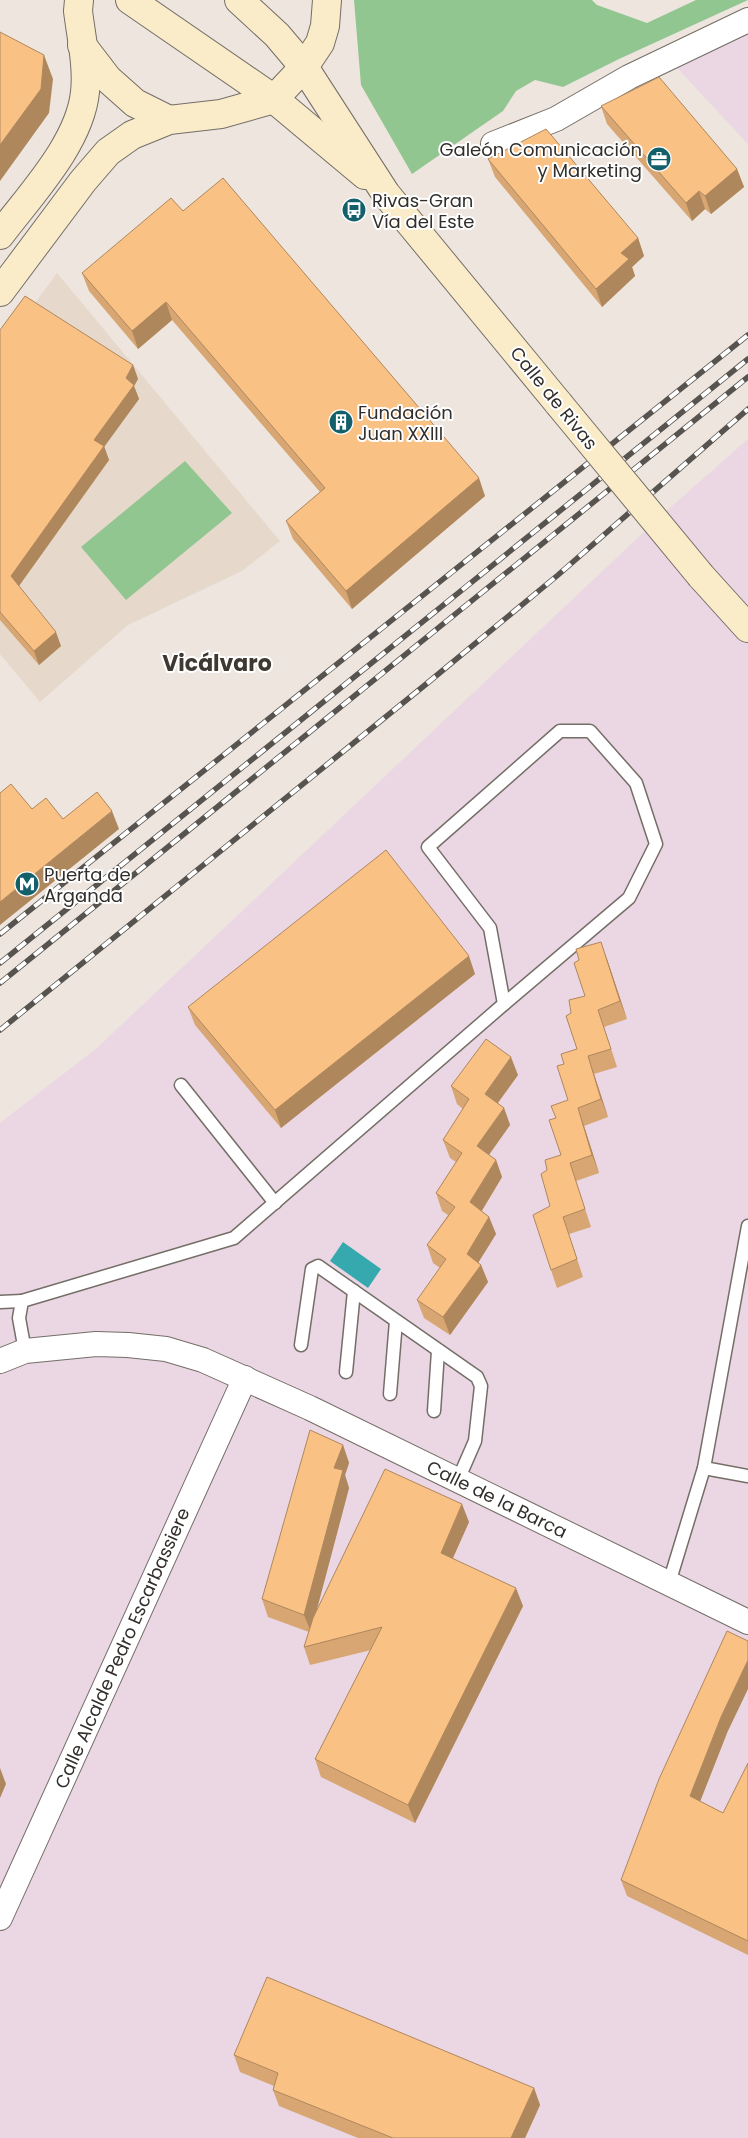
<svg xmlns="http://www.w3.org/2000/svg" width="748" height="2138" font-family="Poppins,sans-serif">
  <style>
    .built { fill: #e6d9cc }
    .industrial { fill: #ebd6e4 }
    .green { fill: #92c691 }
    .water { fill: #35a9ae }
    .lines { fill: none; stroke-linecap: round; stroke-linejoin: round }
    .service-casing { stroke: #746e67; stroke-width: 15 }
    .minor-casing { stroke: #746e67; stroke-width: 26 }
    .secondary-casing { stroke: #746e67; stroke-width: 30 }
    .service { stroke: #fff; stroke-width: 12 }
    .minor { stroke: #fff; stroke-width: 24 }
    .secondary { stroke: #faecc9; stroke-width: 28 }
    .rail-casing { stroke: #57534f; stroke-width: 5.5 }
    .rail { stroke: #fff; stroke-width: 4; stroke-dasharray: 11; stroke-linecap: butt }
    .secondary-bridge-casing { stroke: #746e67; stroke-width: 30; stroke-linecap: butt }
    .secondary-bridge { stroke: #faecc9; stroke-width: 28 }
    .wall { fill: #d7a672 }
    .shaded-wall { fill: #af875d }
    .building { fill: #fac185; stroke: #af875d }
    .labels { text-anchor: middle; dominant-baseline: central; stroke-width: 4; stroke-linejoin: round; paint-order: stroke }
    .poi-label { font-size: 18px; fill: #312e2b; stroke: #fff; text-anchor: start }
    .street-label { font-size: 18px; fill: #312e2b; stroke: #fff }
    .district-label { font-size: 22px; font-weight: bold; fill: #3e3832; stroke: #fff }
  </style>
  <rect width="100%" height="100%" fill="#ede5de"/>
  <path class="built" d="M 57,273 L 280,541 L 242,571 L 128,625 L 40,702 L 0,654 L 0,351 Z"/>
  <g class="industrial">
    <path d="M 748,20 L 748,144 L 668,58 Z"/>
    <path d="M 748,439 L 748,2138 L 0,2138 L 0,1123 L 97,1048 L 663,514 Z"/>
  </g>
  <g class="green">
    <path d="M 354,0 L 592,0 L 597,5 L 647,23 L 696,0 L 748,0 L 619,59 L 563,87 L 535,80 L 516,91 L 503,111 L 412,174 L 361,85 Z"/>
    <path d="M 185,461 L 232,513 L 126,600 L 81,547 Z"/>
  </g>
  <path class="water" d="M 343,1242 L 381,1269 L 368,1288 L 330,1261 Z"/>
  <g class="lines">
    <defs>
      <g id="service">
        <path d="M 560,731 L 590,731 L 636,783 L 656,844 L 629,898 L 504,1004 L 490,928 L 428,847 Z"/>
        <path d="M 181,1085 L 275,1203"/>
        <path d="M 0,1302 L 22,1301"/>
        <path d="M 301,1345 L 312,1269 L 318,1266 L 477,1377 L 481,1386 L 475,1441 L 458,1480"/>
        <path d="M 25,1351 L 19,1318 L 22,1301 L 234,1238 L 504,1004"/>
        <path d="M 346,1372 L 354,1291"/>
        <path d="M 390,1394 L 396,1321"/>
        <path d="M 434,1411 L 438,1351"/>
        <path d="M 704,1468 L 748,1476"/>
        <path d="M 669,1583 L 704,1468 L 748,1226"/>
      </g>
      <g id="minor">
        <path d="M 493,144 L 556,119 L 629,77 L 748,20"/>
        <path d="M 0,1361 L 25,1351 L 96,1344 L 128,1345 L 166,1349 L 203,1360 L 310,1408 L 748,1622"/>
        <path d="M 0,1918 L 245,1378"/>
      </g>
      <g id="secondary">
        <path d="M 130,0 L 274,99 L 365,175"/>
        <path d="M 239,0 L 277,35 L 304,67 L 386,194 L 559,404"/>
        <path d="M 82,45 L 108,79 L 135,103 L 169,120"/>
        <path d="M 0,235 C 30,195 80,143 85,92 C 88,67 81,36 78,11 L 79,0"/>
        <path d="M 0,292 L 83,181 L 108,152 L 132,135 L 169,120 L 221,114 L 274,99 L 304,67 L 320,43 L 325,26 L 327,0"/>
        <path d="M 701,576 L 748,628"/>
      </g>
    </defs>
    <use href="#service" class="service-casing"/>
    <use href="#minor" class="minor-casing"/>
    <use href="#secondary" class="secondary-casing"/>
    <use href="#service" class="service"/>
    <use href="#minor" class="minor"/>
    <use href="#secondary" class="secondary"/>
    <defs>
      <g id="rail">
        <path d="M 0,934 L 748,335"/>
        <path d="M 0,963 L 748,359"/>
        <path d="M 0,983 L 748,377"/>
        <path d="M 0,1030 L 425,685 L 558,575 L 748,409"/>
      </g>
    </defs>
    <use href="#rail" class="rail-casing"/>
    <use href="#rail" class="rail"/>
    <defs>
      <path id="secondary-bridge" d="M 559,404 L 701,576"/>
    </defs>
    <use href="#secondary-bridge" class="secondary-bridge-casing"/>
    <use href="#secondary-bridge" class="secondary-bridge"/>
  </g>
  <g class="wall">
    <path d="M 601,106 L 737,169 L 744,187 L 711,214 L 705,209 L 692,221 L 607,124 Z"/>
    <path d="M 488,159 L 638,238 L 644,256 L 632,267 L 635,276 L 602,307 L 495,177 Z"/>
    <path d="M 183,211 L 485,496 L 352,609 L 293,539 L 286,521 L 320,492 L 172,320 L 138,349 L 89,291 L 82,273 Z"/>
    <path d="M 0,330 L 133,365 L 138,379 L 134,386 L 139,399 L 104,446 L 109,460 L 19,586 L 61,646 L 39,665 L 0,620 Z"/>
    <path d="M 607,959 L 627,1019 L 604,1027 L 617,1067 L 594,1074 L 608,1117 L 584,1126 L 599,1173 L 576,1181 L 591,1227 L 569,1234 L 583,1277 L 557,1288 L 551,1270 L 550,1206 L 547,1170 L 561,1155 L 556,1118 L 568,1100 L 564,1064 L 577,1049 L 571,1013 L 585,996 Z"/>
    <path d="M 475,974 L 281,1128 L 195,1025 L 188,1007 Z"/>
    <path d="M 518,1075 L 498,1103 L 504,1108 L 510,1125 L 489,1155 L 496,1160 L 502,1177 L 482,1211 L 489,1217 L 496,1234 L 478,1263 L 481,1265 L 488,1282 L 450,1335 L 424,1318 L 417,1300 L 440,1268 L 433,1263 L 427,1245 L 448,1215 L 442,1211 L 436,1193 L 456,1162 L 450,1158 L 443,1140 L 463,1109 L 457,1104 L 451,1086 Z"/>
    <path d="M 343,1445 L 349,1463 L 345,1475 L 349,1488 L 316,1611 L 469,1522 L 453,1558 L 523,1606 L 415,1823 L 321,1777 L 315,1759 L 371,1650 L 310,1665 L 304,1647 L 309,1632 L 268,1617 L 262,1599 Z"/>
    <path d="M 727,1733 L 700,1801 L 723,1813 L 748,1763 L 748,1955 L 627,1896 L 621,1880 Z"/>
    <path d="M 234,2055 L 534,2088 L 540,2105 L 525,2138 L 358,2138 L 279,2106 L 273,2090 L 274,2086 L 240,2072 Z"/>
  </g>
  <g class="shaded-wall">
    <path d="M 44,55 L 53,79 L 49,113 L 0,181 L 0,145 Z"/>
    <path d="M 737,169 L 744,187 L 711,214 L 705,196 Z"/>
    <path d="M 699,191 L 705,209 L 692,221 L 686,203 Z"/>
    <path d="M 638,238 L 644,256 L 632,267 L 635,276 L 602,307 L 596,289 L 621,253 Z"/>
    <path d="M 166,302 L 172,320 L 138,349 L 132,331 Z"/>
    <path d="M 133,365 L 138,379 L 134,386 L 139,399 L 99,454 L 94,440 Z"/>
    <path d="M 104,446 L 109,460 L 16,590 L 11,576 Z"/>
    <path d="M 479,478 L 485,496 L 352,609 L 346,591 Z"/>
    <path d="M 56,632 L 61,646 L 39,665 L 34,651 Z"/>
    <path d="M 112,811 L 119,829 L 0,925 L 0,902 Z"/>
    <path d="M 601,942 L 607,959 L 627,1019 L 620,1001 Z"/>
    <path d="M 469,956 L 475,974 L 281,1128 L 275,1110 Z"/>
    <path d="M 588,1056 L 594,1074 L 608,1117 L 601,1099 Z"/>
    <path d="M 511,1057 L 518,1075 L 491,1112 L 485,1094 Z"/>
    <path d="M 504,1108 L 510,1125 L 483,1163 L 477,1146 Z"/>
    <path d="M 578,1108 L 584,1126 L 599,1173 L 592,1155 Z"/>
    <path d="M 496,1160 L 502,1177 L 476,1220 L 470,1202 Z"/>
    <path d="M 489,1217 L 496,1234 L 473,1271 L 467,1254 Z"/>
    <path d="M 481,1265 L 488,1282 L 450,1335 L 443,1317 Z"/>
    <path d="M 343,1445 L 349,1463 L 345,1475 L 349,1488 L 311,1632 L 304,1615 L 334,1468 Z"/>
    <path d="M 462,1504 L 469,1522 L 447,1571 L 441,1553 Z"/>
    <path d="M 516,1588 L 523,1606 L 415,1823 L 408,1805 Z"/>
    <path d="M 748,1660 L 748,1689 L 727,1733 L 696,1812 L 690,1796 L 721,1717 Z"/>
    <path d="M 0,1768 L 6,1784 L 0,1798 Z"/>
    <path d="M 534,2088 L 540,2105 L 525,2138 L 511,2138 Z"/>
  </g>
  <g class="building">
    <path d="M 0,32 L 44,55 L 41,89 L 0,145 Z"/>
    <path d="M 659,77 L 737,169 L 705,196 L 699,191 L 686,203 L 601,106 Z"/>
    <path d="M 546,129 L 638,238 L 621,253 L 629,259 L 596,289 L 488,159 Z"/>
    <path d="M 223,178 L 479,478 L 346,591 L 286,521 L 325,488 L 166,302 L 132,331 L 82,273 L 171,198 L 183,211 Z"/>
    <path d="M 25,296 L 133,365 L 126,378 L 134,385 L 94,440 L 104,446 L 11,576 L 56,632 L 34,651 L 0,612 L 0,330 Z"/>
    <path d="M 11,784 L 32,809 L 46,798 L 63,819 L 97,792 L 112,811 L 0,902 L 0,793 Z"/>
    <path d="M 386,850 L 469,956 L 275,1110 L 188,1007 Z"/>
    <path d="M 601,942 L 620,1001 L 598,1010 L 611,1049 L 588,1056 L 601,1099 L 578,1108 L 592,1155 L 570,1163 L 585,1209 L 563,1217 L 577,1259 L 551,1270 L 533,1215 L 550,1206 L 541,1174 L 547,1170 L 545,1160 L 561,1155 L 549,1120 L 556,1118 L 551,1106 L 568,1100 L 557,1066 L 564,1064 L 561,1054 L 577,1049 L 566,1016 L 571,1013 L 569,1000 L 585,996 L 574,963 L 579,960 L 576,949 Z"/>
    <path d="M 486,1039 L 511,1057 L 485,1094 L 504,1108 L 477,1146 L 496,1160 L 470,1202 L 489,1217 L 467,1254 L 481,1265 L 443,1317 L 417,1300 L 446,1259 L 427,1245 L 455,1207 L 436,1193 L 462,1153 L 443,1140 L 469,1099 L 451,1086 Z"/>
    <path d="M 310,1430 L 343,1445 L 334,1468 L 343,1470 L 304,1615 L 262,1599 Z"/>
    <path d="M 385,1469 L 462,1504 L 441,1553 L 516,1588 L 408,1805 L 315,1759 L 382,1627 L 304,1647 L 313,1618 Z"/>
    <path d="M 727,1631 L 748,1641 L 748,1660 L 721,1717 L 690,1796 L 723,1813 L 748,1763 L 748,1941 L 621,1880 L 659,1779 Z"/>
    <path d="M 267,1977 L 534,2088 L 511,2138 L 393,2138 L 273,2090 L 278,2073 L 234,2055 Z"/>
  </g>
  <defs>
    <symbol id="office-disc" viewBox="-11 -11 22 22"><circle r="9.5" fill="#13606b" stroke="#fff"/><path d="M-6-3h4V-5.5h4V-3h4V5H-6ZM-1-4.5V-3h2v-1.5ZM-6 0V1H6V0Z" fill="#fff"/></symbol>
    <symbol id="bus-disc" viewBox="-11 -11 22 22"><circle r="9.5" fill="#13606b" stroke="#fff"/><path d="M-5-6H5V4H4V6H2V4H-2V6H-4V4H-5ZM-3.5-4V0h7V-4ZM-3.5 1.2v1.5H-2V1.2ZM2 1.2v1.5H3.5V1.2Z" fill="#fff"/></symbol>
    <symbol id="building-disc" viewBox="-11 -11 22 22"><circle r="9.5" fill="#13606b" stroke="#fff"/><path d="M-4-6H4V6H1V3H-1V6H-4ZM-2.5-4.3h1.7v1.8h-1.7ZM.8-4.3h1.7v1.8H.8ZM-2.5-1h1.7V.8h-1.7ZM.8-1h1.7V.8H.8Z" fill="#fff"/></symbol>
    <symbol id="metro-disc" viewBox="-11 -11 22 22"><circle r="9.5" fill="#13606b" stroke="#fff"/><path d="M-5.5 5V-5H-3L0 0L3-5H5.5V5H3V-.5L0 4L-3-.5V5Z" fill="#fff"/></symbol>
  </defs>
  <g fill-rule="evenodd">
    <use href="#office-disc" x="645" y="145" width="28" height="28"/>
    <use href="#bus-disc" x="340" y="196" width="28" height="28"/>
    <use href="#building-disc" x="327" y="408" width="28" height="28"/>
    <use href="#metro-disc" x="13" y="870" width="28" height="28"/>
  </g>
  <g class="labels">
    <g class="poi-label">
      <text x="642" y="149" text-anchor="end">Galeón Comunicación<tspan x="642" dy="21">y Marketing</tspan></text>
      <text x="372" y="200">Rivas-Gran<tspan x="372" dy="21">Vía del Este</tspan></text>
      <text x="358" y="412">Fundación<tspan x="358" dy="21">Juan XXIII</tspan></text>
      <text x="44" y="874">Puerta de<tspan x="44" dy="21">Arganda</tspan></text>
    </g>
    <g class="street-label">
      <text transform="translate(554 398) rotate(51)">Calle de Rivas</text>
      <text transform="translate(497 1499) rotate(26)">Calle de la Barca</text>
      <text transform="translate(122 1648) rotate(-66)">Calle Alcalde Pedro Escarbassiere</text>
    </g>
    <g class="district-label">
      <text x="217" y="663">Vicálvaro</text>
    </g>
  </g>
</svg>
